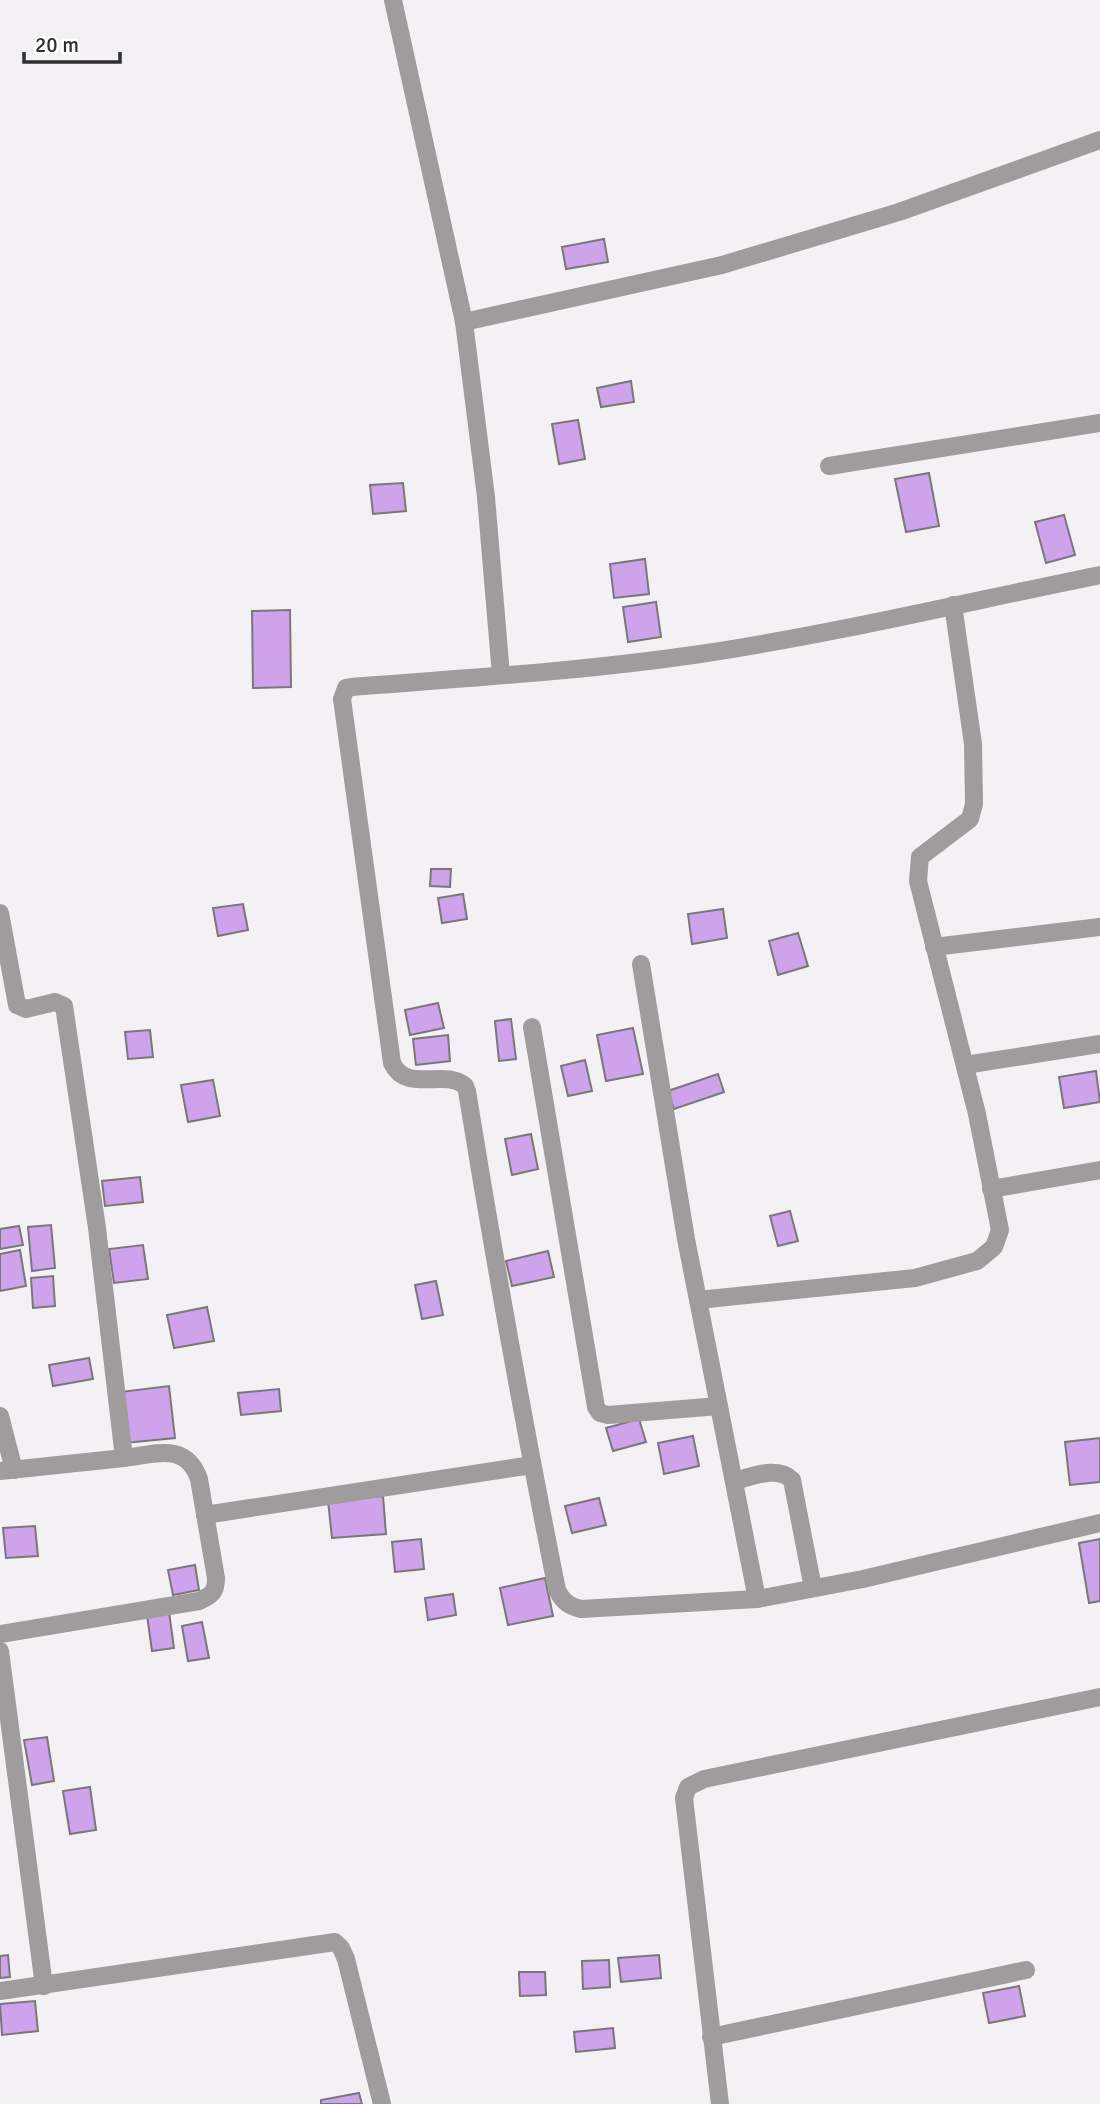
<svg xmlns="http://www.w3.org/2000/svg" width="1100" height="2104" font-family="Signika,sans-serif">
  <style>
    .building { fill: #cfa3ec; stroke: #79777a; stroke-width: 2 }
    .lines { fill: none; stroke-linecap: round; stroke-linejoin: round }
    .street { stroke: #9e9c9c; stroke-width: 18 }
  </style>
  <rect width="100%" height="100%" fill="#f3f1f4"/>
  <g class="building">
    <path d="M 604,239 L 608,262 L 566,269 L 562,247 Z"/>
    <path d="M 631,381 L 634,402 L 601,407 L 597,388 Z"/>
    <path d="M 578,420 L 585,459 L 559,464 L 552,424 Z"/>
    <path d="M 929,473 L 939,526 L 906,532 L 895,479 Z"/>
    <path d="M 403,483 L 406,511 L 373,514 L 370,485 Z"/>
    <path d="M 1064,515 L 1075,555 L 1046,563 L 1035,522 Z"/>
    <path d="M 645,559 L 649,594 L 614,598 L 610,564 Z"/>
    <path d="M 656,602 L 661,637 L 628,642 L 623,607 Z"/>
    <path d="M 290,610 L 291,687 L 253,688 L 252,611 Z"/>
    <path d="M 431,869 L 451,869 L 450,887 L 430,886 Z"/>
    <path d="M 463,894 L 467,919 L 442,923 L 438,898 Z"/>
    <path d="M 243,904 L 248,930 L 218,936 L 213,908 Z"/>
    <path d="M 723,909 L 727,938 L 692,944 L 688,914 Z"/>
    <path d="M 798,933 L 808,966 L 778,975 L 769,941 Z"/>
    <path d="M 438,1003 L 444,1028 L 410,1035 L 405,1010 Z"/>
    <path d="M 511,1019 L 516,1059 L 499,1061 L 495,1021 Z"/>
    <path d="M 633,1028 L 643,1074 L 606,1081 L 597,1035 Z"/>
    <path d="M 150,1030 L 153,1057 L 128,1059 L 125,1032 Z"/>
    <path d="M 448,1035 L 450,1061 L 416,1065 L 413,1039 Z"/>
    <path d="M 585,1060 L 592,1091 L 568,1096 L 561,1066 Z"/>
    <path d="M 1096,1071 L 1100,1102 L 1064,1108 L 1059,1077 Z"/>
    <path d="M 718,1074 L 724,1092 L 674,1109 L 668,1091 Z"/>
    <path d="M 213,1080 L 220,1116 L 188,1122 L 181,1085 Z"/>
    <path d="M 531,1134 L 538,1169 L 512,1175 L 505,1139 Z"/>
    <path d="M 140,1177 L 143,1202 L 105,1206 L 102,1181 Z"/>
    <path d="M 790,1211 L 798,1241 L 778,1246 L 770,1216 Z"/>
    <path d="M 51,1225 L 55,1268 L 32,1271 L 28,1227 Z"/>
    <path d="M 19,1226 L 23,1245 L 0,1249 L 0,1229 Z"/>
    <path d="M 143,1245 L 148,1279 L 114,1283 L 109,1249 Z"/>
    <path d="M 20,1250 L 26,1286 L 0,1291 L 0,1254 Z"/>
    <path d="M 548,1251 L 554,1277 L 512,1286 L 506,1261 Z"/>
    <path d="M 53,1276 L 55,1306 L 33,1308 L 31,1278 Z"/>
    <path d="M 436,1281 L 443,1315 L 422,1319 L 415,1285 Z"/>
    <path d="M 207,1307 L 214,1341 L 174,1348 L 167,1315 Z"/>
    <path d="M 89,1358 L 93,1379 L 53,1386 L 49,1365 Z"/>
    <path d="M 169,1386 L 175,1438 L 125,1443 L 120,1392 Z"/>
    <path d="M 279,1389 L 281,1411 L 241,1415 L 238,1393 Z"/>
    <path d="M 639,1419 L 646,1442 L 613,1451 L 606,1428 Z"/>
    <path d="M 693,1436 L 699,1466 L 664,1474 L 658,1443 Z"/>
    <path d="M 1100,1438 L 1100,1482 L 1070,1485 L 1065,1442 Z"/>
    <path d="M 383,1496 L 386,1534 L 332,1538 L 328,1501 Z"/>
    <path d="M 599,1498 L 606,1525 L 572,1533 L 565,1506 Z"/>
    <path d="M 35,1526 L 38,1556 L 6,1558 L 3,1528 Z"/>
    <path d="M 421,1539 L 424,1569 L 395,1572 L 392,1542 Z"/>
    <path d="M 1100,1539 L 1100,1601 L 1089,1603 L 1079,1543 Z"/>
    <path d="M 195,1565 L 199,1590 L 173,1595 L 168,1570 Z"/>
    <path d="M 545,1578 L 553,1616 L 508,1625 L 500,1588 Z"/>
    <path d="M 453,1594 L 456,1615 L 428,1620 L 425,1598 Z"/>
    <path d="M 169,1612 L 174,1648 L 152,1651 L 147,1615 Z"/>
    <path d="M 202,1622 L 209,1658 L 188,1661 L 182,1626 Z"/>
    <path d="M 47,1737 L 54,1781 L 32,1785 L 24,1740 Z"/>
    <path d="M 90,1787 L 96,1830 L 70,1834 L 63,1791 Z"/>
    <path d="M 8,1955 L 10,1977 L 0,1978 L 0,1956 Z"/>
    <path d="M 659,1955 L 661,1978 L 621,1982 L 618,1958 Z"/>
    <path d="M 609,1960 L 610,1987 L 583,1989 L 582,1961 Z"/>
    <path d="M 519,1972 L 545,1972 L 546,1995 L 520,1996 Z"/>
    <path d="M 1019,1986 L 1025,2016 L 989,2023 L 983,1993 Z"/>
    <path d="M 35,2001 L 38,2031 L 2,2035 L 0,2004 Z"/>
    <path d="M 613,2028 L 615,2048 L 576,2052 L 574,2032 Z"/>
    <path d="M 359,2093 L 362,2104 L 321,2104 L 321,2100 Z"/>
  </g>
  <g class="lines">
    <g class="street">
      <path d="M 393,0 L 464,322 L 486,497 L 501,675"/>
      <path d="M 464,322 L 722,265 L 899,212 L 1100,140"/>
      <path d="M 829,466 L 1100,423"/>
      <path d="M 1100,575 C 967,602 834,634 700,654 C 585,671 468,678 352,687 L 346,688 L 342,699 L 392,1063 C 407,1094 444,1068 465,1086 L 467,1091 C 494,1258 524,1425 557,1590 C 563,1602 569,1606 581,1609 L 757,1599 L 863,1579 L 1100,1523"/>
      <path d="M 0,913 L 17,1005 L 26,1009 L 55,1002 L 64,1006 L 97,1228 L 124,1458 C 156,1454 186,1442 199,1479 L 216,1578 C 216,1592 212,1595 199,1601 L 0,1634"/>
      <path d="M 934,947 L 1100,927"/>
      <path d="M 641,964 L 686,1239 L 757,1599"/>
      <path d="M 532,1027 L 596,1407 L 600,1413 L 608,1415 L 719,1406"/>
      <path d="M 965,1065 L 1100,1044"/>
      <path d="M 991,1189 L 1100,1170"/>
      <path d="M 698,1300 L 915,1278 L 977,1261 L 994,1247 L 1000,1230 L 977,1114 L 918,881 L 920,857 L 970,819 L 974,804 L 973,744 L 953,605"/>
      <path d="M 0,1416 L 14,1470"/>
      <path d="M 0,1471 L 124,1458"/>
      <path d="M 734,1481 C 751,1477 778,1465 792,1480 L 813,1588"/>
      <path d="M 205,1515 L 532,1465"/>
      <path d="M 0,1651 L 44,1986"/>
      <path d="M 0,1991 L 335,1942 L 341,1948 L 346,1959 L 382,2104"/>
      <path d="M 711,2037 L 1026,1970"/>
      <path d="M 720,2104 L 684,1798 L 688,1787 L 704,1779 L 1100,1697"/>
    </g>
  </g>
  <path d="M24 52v10h96v-10" fill="none" stroke="#2f2f30" stroke-width="3.5"/>
  <text x="35" y="52" font-size="21" fill="#2f2f30" stroke="#ffffff" stroke-width="5" paint-order="stroke">20 m</text>
</svg>
